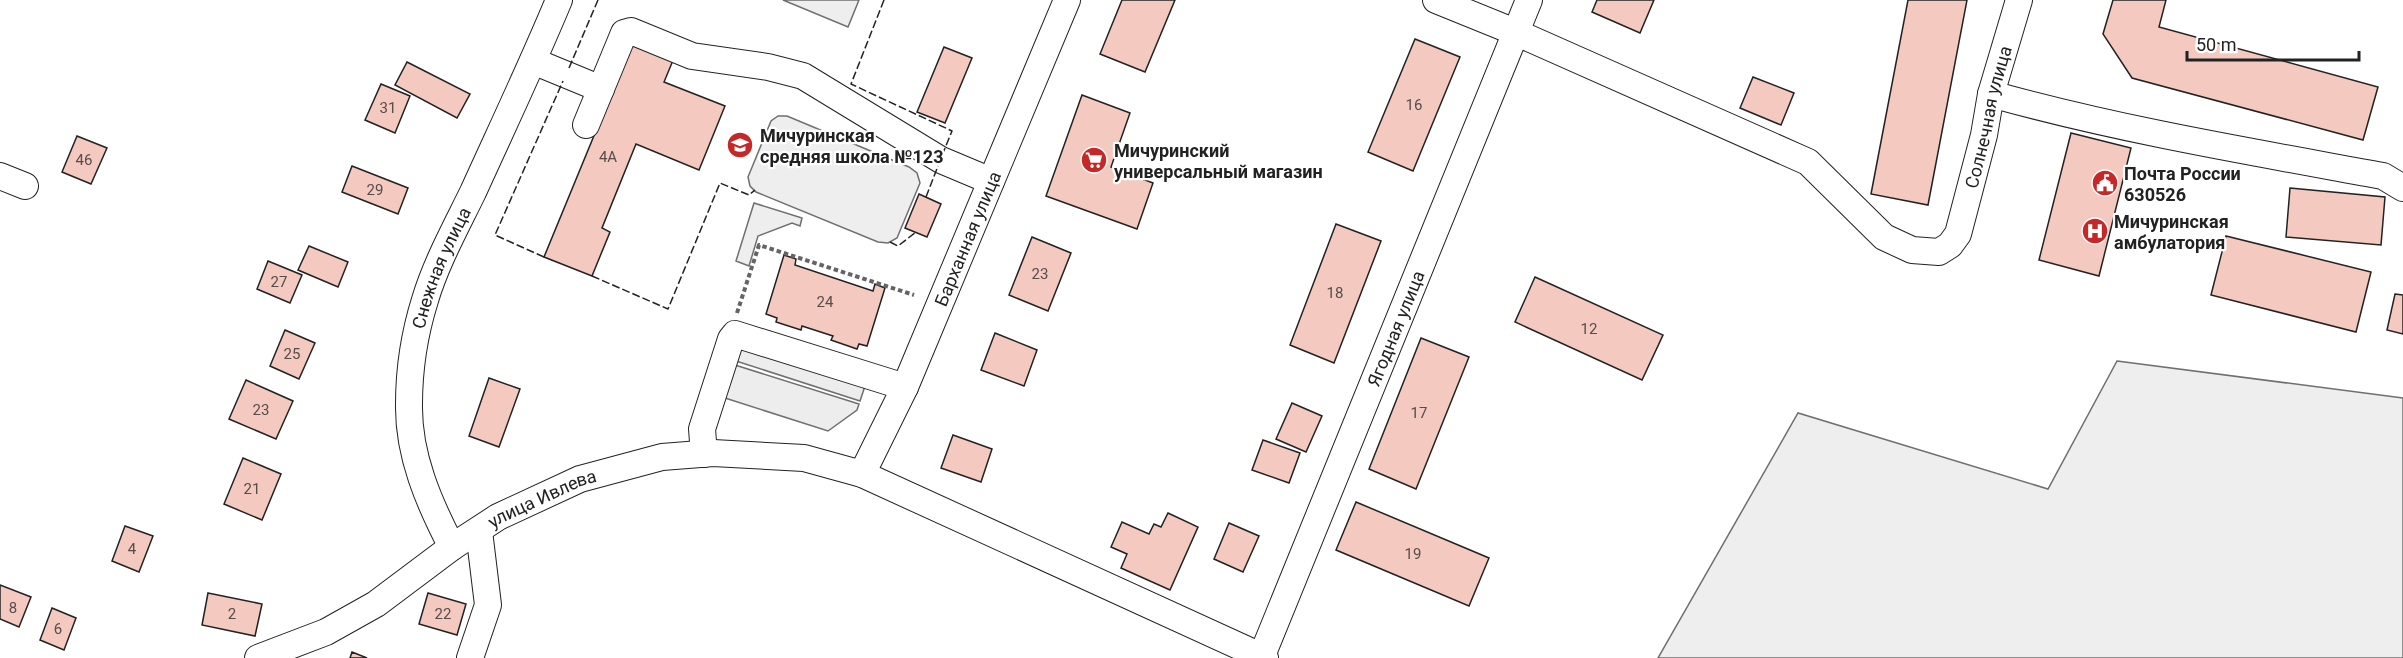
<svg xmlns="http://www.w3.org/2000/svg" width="2403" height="658" font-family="Roboto,sans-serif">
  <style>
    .green { fill: #eee; stroke: #6f6f6f; stroke-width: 1.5 }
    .parking { fill: #ededed; stroke: #6f6f6f; stroke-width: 1.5 }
    .building { fill: #f3c9c0; stroke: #222; stroke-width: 1.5 }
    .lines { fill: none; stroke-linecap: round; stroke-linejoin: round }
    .minor-casing { stroke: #222; stroke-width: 28 }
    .path { stroke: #646464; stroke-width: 4; stroke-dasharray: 4.5 3; stroke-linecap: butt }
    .minor { stroke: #fff; stroke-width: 26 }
    .fence { stroke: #222; stroke-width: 1.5; stroke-dasharray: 8 3; stroke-linecap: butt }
    .labels { text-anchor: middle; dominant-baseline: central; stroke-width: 4.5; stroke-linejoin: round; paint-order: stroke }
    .number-label { font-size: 15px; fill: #564c4a }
    .street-label { font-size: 18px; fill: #222; stroke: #fff }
    .poi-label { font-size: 18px; font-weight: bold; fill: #222; stroke: #fff; text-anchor: start }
  </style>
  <rect width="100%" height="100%" fill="#fff"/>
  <g class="green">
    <path d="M 783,0 L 859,0 L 848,27 Z"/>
    <path d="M 778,116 L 787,116 L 909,167 L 917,173 L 920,183 L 897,238 L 888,243 L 878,242 L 756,192 L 750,186 L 748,177 L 771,121 Z"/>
    <path d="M 754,203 L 802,218 L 800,226 L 792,223 L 758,236 L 749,266 L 736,261 Z"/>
    <path d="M 2117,361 L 2403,398 L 2403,658 L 1658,658 L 1798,413 L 2048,489 Z"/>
  </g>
  <g class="parking">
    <path d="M 741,346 L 865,386 L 860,401 L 736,361 Z"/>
    <path d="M 735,365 L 859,404 L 857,410 L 828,431 L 725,398 Z"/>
  </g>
  <g class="building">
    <path d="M 1122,0 L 1175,0 L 1145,72 L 1100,54 Z"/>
    <path d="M 1597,0 L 1654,0 L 1640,33 L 1592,12 Z"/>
    <path d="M 1908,0 L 1967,0 L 1928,205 L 1871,194 Z"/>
    <path d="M 2113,0 L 2166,0 L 2159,27 L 2378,87 L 2363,140 L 2132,78 L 2103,34 Z"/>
    <path d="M 1415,39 L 1460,57 L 1413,171 L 1368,152 Z"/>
    <path d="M 633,41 L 674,58 L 664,82 L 725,106 L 699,170 L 636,144 L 602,228 L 610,232 L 592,276 L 544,257 Z"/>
    <path d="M 944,47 L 972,58 L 945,123 L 917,112 Z"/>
    <path d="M 407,62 L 470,94 L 457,118 L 395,85 Z"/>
    <path d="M 1753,77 L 1794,93 L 1781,125 L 1740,108 Z"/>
    <path d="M 381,84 L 410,96 L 395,133 L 365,120 Z"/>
    <path d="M 1082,95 L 1130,113 L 1111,167 L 1153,183 L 1137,229 L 1046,196 Z"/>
    <path d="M 2071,133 L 2131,148 L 2099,276 L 2039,260 Z"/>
    <path d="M 77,136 L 107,148 L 91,184 L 62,172 Z"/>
    <path d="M 352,166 L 408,188 L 398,214 L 342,192 Z"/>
    <path d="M 2290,188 L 2385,197 L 2381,245 L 2286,237 Z"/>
    <path d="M 919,194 L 941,204 L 927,237 L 905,228 Z"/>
    <path d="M 1336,224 L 1381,241 L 1334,363 L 1290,345 Z"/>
    <path d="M 2226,236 L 2371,272 L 2356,332 L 2211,295 Z"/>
    <path d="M 1032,237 L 1071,253 L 1048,311 L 1009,295 Z"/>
    <path d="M 309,246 L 348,262 L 338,287 L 298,270 Z"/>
    <path d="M 784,255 L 796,259 L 795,265 L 873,291 L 875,284 L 885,288 L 867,346 L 859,344 L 857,349 L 831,340 L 833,336 L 802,326 L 801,330 L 776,322 L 777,318 L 766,314 Z"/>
    <path d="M 268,261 L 302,275 L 290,303 L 257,289 Z"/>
    <path d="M 1535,277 L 1663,335 L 1642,380 L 1515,322 Z"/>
    <path d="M 2395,294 L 2403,295 L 2403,334 L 2387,330 Z"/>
    <path d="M 285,330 L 315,343 L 299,379 L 270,366 Z"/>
    <path d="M 995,333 L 1037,350 L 1024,386 L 981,370 Z"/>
    <path d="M 1421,338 L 1469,357 L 1416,489 L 1369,469 Z"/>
    <path d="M 489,378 L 520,389 L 499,447 L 469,436 Z"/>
    <path d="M 246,380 L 293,401 L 276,439 L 229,419 Z"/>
    <path d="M 1292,403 L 1322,416 L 1306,452 L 1276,439 Z"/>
    <path d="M 953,435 L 992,449 L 981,482 L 941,468 Z"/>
    <path d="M 1263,440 L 1300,453 L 1289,483 L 1252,470 Z"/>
    <path d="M 243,458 L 281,474 L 262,520 L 224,504 Z"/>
    <path d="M 1356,502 L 1489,558 L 1469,606 L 1336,550 Z"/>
    <path d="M 1168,513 L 1198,527 L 1170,590 L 1121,568 L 1127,554 L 1111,547 L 1122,522 L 1149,534 L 1154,524 L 1161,527 Z"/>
    <path d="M 1229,523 L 1259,536 L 1243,572 L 1214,559 Z"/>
    <path d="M 125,526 L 153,536 L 139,572 L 112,561 Z"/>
    <path d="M 0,585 L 31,597 L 19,627 L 0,619 Z"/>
    <path d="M 208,593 L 262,604 L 255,636 L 202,625 Z"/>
    <path d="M 428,593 L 466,604 L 457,635 L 419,624 Z"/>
    <path d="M 52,608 L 76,618 L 64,650 L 40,640 Z"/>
    <path d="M 352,652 L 367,658 L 350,658 Z"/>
  </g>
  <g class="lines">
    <defs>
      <g id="minor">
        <path id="s1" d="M 1436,0 L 1515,32 L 1808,162 L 1884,237 L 1912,250 L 1939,252 L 1950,245 L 1958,234 L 1984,135 L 1991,94 L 2019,0"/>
        <path d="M 533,61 L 601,89"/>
        <path d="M 1991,94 C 2120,130 2252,152 2383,176 L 2403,188"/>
        <path d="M 586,125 L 624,33 L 631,31 L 692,56 L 768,67 L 803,76 L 941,160 L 991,181"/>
        <path d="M 0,176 L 25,186"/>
        <path d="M 704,454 L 702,429 L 731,339 L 735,334 L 905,387"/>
        <path id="s2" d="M 862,474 L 905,387 L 1067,0"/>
        <path id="s3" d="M 452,547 C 429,503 408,455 409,404 C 409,370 415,332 425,300 C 436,263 456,227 473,192 C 502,128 532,65 559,0"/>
        <path id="s4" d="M 258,658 L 326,632 L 376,604 L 452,547 L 498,517 L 580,479 L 662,457 L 713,453 L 804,458 L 862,474 L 1265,658"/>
        <path d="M 470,658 L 488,605 L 479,531"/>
        <path id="s5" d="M 1261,658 L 1529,0"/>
      </g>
    </defs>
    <use href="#minor" class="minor-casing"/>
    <path class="path" d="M 737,313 L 759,245 L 914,295"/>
    <use href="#minor" class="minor"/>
    <g class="fence">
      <path d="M 884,0 L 851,84 L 952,131 L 943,153"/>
      <path d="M 569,68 L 598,0"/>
      <path d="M 926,197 L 938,166"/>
      <path d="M 890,242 L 898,246 L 916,232"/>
      <path d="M 544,257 L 495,235 L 563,81"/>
      <path d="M 592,276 L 668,309 L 720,183 L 749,195 L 755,190"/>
    </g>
  </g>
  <defs>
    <symbol id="school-disc" viewBox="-11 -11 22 22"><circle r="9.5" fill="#c62828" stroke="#fff"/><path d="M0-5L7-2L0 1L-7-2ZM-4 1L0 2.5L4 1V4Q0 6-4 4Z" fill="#fff"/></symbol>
    <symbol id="supermarket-disc" viewBox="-11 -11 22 22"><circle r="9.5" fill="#c62828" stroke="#fff"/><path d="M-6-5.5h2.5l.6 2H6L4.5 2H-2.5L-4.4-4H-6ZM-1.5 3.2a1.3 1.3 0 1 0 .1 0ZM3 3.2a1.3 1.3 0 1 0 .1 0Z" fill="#fff"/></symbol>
    <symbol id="civic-disc" viewBox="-11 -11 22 22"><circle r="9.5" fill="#c62828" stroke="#fff"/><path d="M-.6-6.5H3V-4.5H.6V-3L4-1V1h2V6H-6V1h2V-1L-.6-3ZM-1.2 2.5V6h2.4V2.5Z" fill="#fff"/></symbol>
    <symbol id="hospital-disc" viewBox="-11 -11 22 22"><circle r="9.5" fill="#c62828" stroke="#fff"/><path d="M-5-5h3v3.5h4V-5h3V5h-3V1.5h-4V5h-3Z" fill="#fff"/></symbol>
  </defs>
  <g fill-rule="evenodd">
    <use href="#school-disc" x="725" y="130" width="30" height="30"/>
    <use href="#supermarket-disc" x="1079" y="145" width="30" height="30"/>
    <use href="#civic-disc" x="2090" y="168" width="30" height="30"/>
    <use href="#hospital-disc" x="2080" y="216" width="30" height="30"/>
  </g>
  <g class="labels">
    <g class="number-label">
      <text x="1414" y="105">16</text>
      <text x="388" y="108">31</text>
      <text x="608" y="157">4А</text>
      <text x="84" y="160">46</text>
      <text x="375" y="190">29</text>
      <text x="1040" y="274">23</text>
      <text x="279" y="282">27</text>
      <text x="1335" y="293">18</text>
      <text x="825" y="302">24</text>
      <text x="1589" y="329">12</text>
      <text x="292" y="354">25</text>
      <text x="261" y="410">23</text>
      <text x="1419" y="413">17</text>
      <text x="252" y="489">21</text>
      <text x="132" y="549">4</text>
      <text x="1413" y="554">19</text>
      <text x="13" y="608">8</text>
      <text x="232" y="614">2</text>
      <text x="443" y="614">22</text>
      <text x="58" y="629">6</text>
    </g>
    <g class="street-label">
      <text stroke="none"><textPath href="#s1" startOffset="718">Солнечная улица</textPath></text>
      <text stroke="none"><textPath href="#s2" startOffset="258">Барханная улица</textPath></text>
      <text stroke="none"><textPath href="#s3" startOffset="292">Снежная улица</textPath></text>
      <text stroke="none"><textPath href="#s5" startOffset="356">Ягодная улица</textPath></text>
      <text stroke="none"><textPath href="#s4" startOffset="328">улица Ивлева</textPath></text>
    </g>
    <g class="poi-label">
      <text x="760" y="135">Мичуринская<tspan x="760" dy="21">средняя школа №123</tspan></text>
      <text x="1114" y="150">Мичуринский<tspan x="1114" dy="21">универсальный магазин</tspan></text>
      <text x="2124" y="173">Почта России<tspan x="2124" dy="21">630526</tspan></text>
      <text x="2114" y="221">Мичуринская<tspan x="2114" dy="21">амбулатория</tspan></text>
    </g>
  </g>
  <path d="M2187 51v9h172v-9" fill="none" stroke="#222222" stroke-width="3"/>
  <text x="2196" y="51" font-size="18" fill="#222222" stroke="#ffffff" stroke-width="4.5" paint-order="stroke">50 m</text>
</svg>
